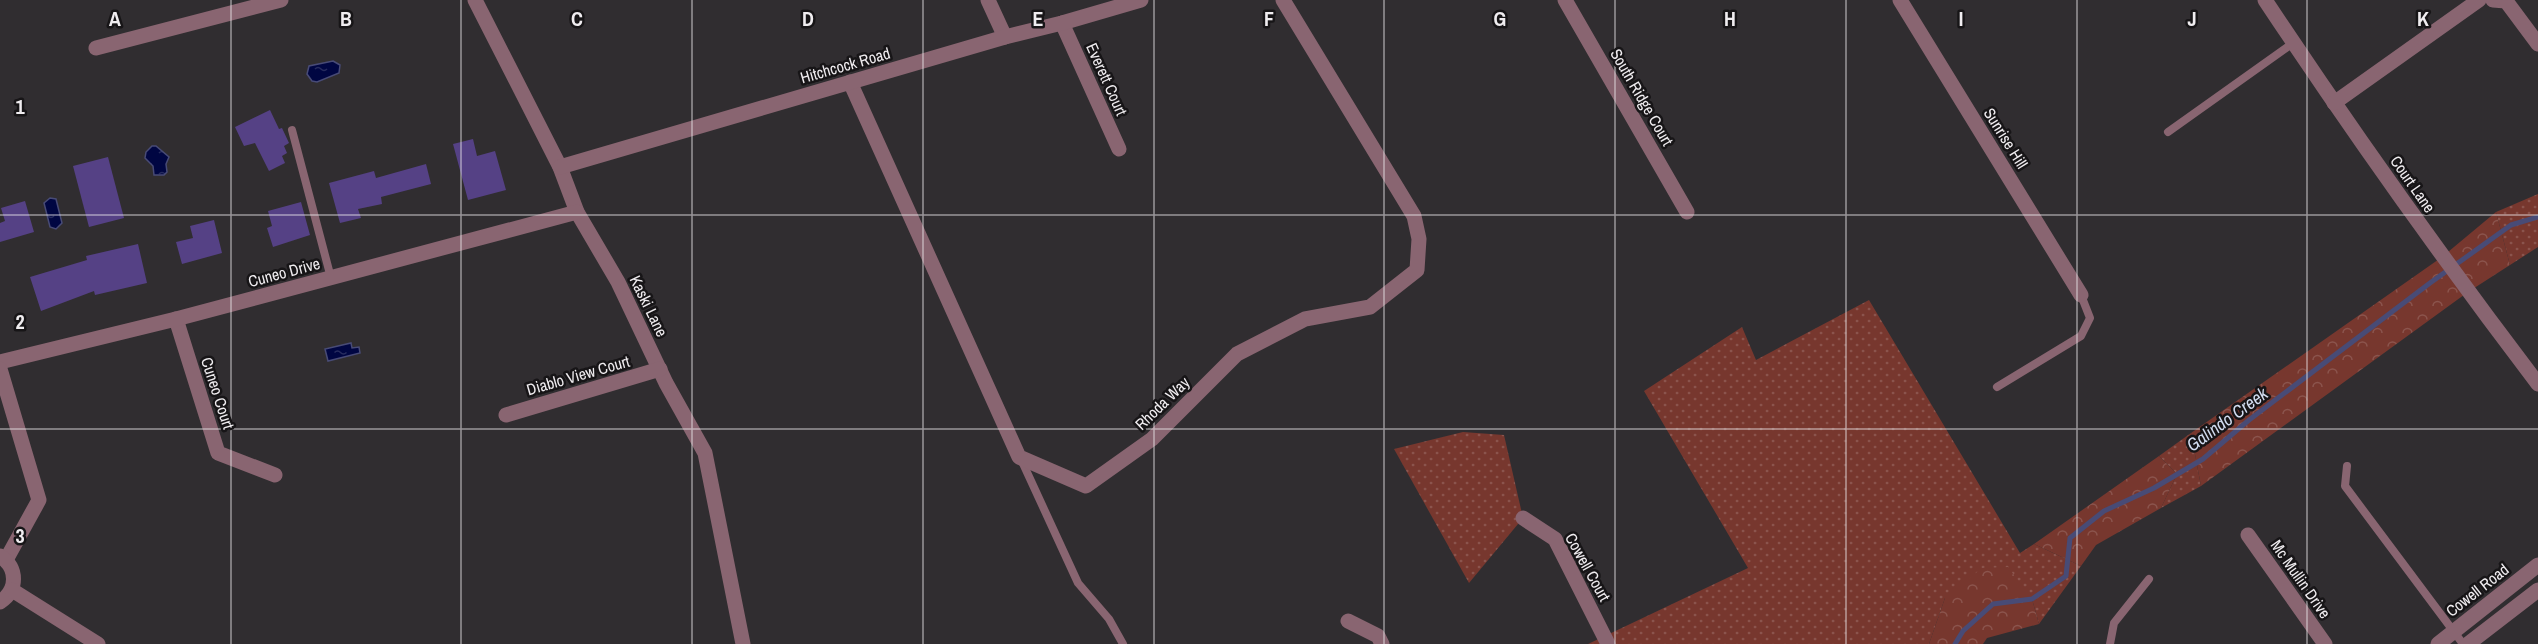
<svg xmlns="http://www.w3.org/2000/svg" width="2538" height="644" font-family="'Archivo Narrow',sans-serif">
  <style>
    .grass { fill: url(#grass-dots) }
    .forest { fill: url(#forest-crowns) }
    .water { fill: url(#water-ripples); stroke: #484b76; stroke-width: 1.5 }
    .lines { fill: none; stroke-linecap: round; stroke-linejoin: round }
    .stream { stroke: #484b76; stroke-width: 5 }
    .building { fill: #554185 }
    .service { stroke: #896571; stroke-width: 8 }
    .minor { stroke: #896571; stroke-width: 15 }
    .tertiary { stroke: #896571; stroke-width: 15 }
    .grid { fill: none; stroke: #f0edf0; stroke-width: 1.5; stroke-opacity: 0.55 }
    .labels { text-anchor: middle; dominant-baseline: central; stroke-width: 5; stroke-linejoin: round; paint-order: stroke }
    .street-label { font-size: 16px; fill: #f0edf0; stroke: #171517 }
    .water-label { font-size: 18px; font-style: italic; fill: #d2dcef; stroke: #171517 }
    .grid-label { font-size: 20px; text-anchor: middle; font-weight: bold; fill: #f0edf0; stroke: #171517; stroke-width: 5; stroke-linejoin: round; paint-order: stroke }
  </style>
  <defs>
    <pattern id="grass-dots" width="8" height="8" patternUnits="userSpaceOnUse" patternTransform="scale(1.5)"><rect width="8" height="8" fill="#77372e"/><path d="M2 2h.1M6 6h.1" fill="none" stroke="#8b544d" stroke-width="1.8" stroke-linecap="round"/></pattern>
    <pattern id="forest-crowns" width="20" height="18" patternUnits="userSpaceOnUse" patternTransform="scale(1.5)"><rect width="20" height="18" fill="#77372e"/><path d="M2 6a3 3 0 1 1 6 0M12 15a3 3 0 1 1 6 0" fill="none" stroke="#8b544d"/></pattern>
    <pattern id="water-ripples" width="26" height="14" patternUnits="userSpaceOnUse" patternTransform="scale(1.5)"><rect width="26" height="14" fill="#000642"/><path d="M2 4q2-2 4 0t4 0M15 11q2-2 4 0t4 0" fill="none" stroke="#262b5e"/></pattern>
  </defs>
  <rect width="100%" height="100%" fill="#302d30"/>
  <g class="grass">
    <path d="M 2538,194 L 2538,247 L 2510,265 L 2496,212 Z"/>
    <path d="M 1869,300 L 2020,553 L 2034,544 L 2081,566 L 2039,624 L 2032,599 L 1945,598 L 1929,644 L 1588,644 L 1748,568 L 1644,391 L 1742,327 L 1756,360 Z"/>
    <path d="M 1463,432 L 1504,435 L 1523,518 L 1469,583 L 1394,449 Z"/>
    <path d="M 2191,433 L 2201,486 L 2161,508 L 2177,474 L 2159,456 Z"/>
  </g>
  <g class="forest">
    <path d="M 2496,212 L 2510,265 L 2468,292 L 2201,486 L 2191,433 L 2442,257 Z"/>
    <path d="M 2159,456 L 2177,474 L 2161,508 L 2096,545 L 2081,566 L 2034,544 Z"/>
    <path d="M 2008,567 L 2032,599 L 2039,624 L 1987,638 L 1983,644 L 1929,644 L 1945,598 L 1982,568 Z"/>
  </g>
  <g class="water">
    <path d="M 333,61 L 340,65 L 339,73 L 317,82 L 312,81 L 307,74 L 309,66 Z"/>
    <path d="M 152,146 L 156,146 L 169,157 L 166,164 L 167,172 L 164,175 L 154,175 L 153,166 L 145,158 L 146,152 Z"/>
    <path d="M 50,198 L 56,199 L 62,223 L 56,229 L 50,227 L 44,203 Z"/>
    <path d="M 351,343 L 352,348 L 359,347 L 360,353 L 328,361 L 325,349 Z"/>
  </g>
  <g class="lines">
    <path class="stream" d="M 1955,644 L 1963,631 L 1993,604 L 2032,599 L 2066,576 L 2070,538 L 2104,511 L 2154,488 L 2203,459 L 2249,420 L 2430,283 L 2511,225 L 2538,217"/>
  </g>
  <g class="building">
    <path d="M 270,110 L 279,129 L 282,128 L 289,143 L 284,146 L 287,153 L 282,156 L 285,163 L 269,171 L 255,143 L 244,146 L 235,127 Z"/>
    <path d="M 473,139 L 477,156 L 495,151 L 506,190 L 468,200 L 453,144 Z"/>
    <path d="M 108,157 L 124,218 L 89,227 L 73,166 Z"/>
    <path d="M 426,164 L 431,184 L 381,197 L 382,204 L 358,209 L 361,218 L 340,223 L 329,183 L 374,171 L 376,178 Z"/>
    <path d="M 25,201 L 34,232 L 0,242 L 0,223 L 5,221 L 1,208 Z"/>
    <path d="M 301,202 L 310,235 L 273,247 L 267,228 L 272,226 L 268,211 Z"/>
    <path d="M 214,220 L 222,253 L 182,264 L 176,242 L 193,238 L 190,226 Z"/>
    <path d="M 138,244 L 147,283 L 95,295 L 94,291 L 41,311 L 30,277 L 87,260 L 86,256 Z"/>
  </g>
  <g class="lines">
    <g class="service">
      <path d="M 292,130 L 331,278"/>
      <path d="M 2168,132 L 2293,43"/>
      <path d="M 1997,387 L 2081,336 L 2090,318 L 2081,295"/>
      <path d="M 1020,457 L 1078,583 L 1109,619 L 1123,644"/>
      <path d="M 2347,466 L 2345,486 L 2463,644"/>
      <path d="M 2110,644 L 2114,623 L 2149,579"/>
    </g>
    <g class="minor">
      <path d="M 475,0 L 560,167 L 577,212 L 618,282 L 666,383 L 705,453 L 743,644"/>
      <path d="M 988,0 L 1005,37"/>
      <path d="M 1565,0 L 1687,212"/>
      <path d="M 1900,0 L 2081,295"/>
      <path d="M 2265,0 C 2352,131 2443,259 2538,384"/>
      <path d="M 2493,0 L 2506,1 L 2538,44"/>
      <path d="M 1062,23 L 1119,149"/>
      <path d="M 96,48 L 281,0"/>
      <path d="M 850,82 L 1019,457 L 1086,486 L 1152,439 L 1237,354 L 1305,319 L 1370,307 L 1417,270 L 1419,239 L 1414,216 L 1283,0"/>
      <path d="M 2334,103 L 2479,0"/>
      <path d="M 560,167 L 1005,37 L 1062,23 L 1141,0"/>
      <path d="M 176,319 L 218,453 L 275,475"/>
      <path d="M 0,362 L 176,319 L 577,212"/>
      <path d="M 0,369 L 39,500 L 6,560"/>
      <path d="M 506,415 L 660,369"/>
      <path d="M 1523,518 L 1555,539 L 1608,644"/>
      <path d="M 2248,535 L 2325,644"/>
      <path d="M 0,556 C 18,568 18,590 0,602"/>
      <path d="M 12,590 L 98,644"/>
      <path d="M 1348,621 L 1378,636 L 1382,644"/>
    </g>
    <g class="tertiary">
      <path d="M 2438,644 L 2538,565"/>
      <path d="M 2468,644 L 2538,590"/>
    </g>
  </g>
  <path class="grid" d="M 231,0 L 231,644M 461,0 L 461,644M 692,0 L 692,644M 923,0 L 923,644M 1154,0 L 1154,644M 1384,0 L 1384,644M 1615,0 L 1615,644M 1846,0 L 1846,644M 2077,0 L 2077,644M 2307,0 L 2307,644M 0,215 L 2538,215M 0,429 L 2538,429"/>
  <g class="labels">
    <g class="street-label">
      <text transform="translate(845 65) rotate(-16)">Hitchcock Road</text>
      <text transform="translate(1107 79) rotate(66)">Everett Court</text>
      <text transform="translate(1642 97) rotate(60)">South Ridge Court</text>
      <text transform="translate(2006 138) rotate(58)">Sunrise Hill</text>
      <text transform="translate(2413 184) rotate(55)">Court Lane</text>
      <text transform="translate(284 272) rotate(-15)">Cuneo Drive</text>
      <text transform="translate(649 306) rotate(64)">Kaski Lane</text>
      <text transform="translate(578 375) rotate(-16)">Diablo View Court</text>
      <text transform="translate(218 393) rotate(72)">Cuneo Court</text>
      <text transform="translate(1162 403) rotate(-44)">Rhoda Way</text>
      <text transform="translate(1588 567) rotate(61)">Cowell Court</text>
      <text transform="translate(2301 579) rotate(55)">Mc Mullin Drive</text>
      <text transform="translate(2477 590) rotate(-38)">Cowell Road</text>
    </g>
    <g class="water-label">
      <text transform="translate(2227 419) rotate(-36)">Galindo Creek</text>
    </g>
  </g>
  <g class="grid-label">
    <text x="115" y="26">A</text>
    <text x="346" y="26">B</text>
    <text x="577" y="26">C</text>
    <text x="808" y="26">D</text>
    <text x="1038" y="26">E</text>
    <text x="1269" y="26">F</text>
    <text x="1500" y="26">G</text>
    <text x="1730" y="26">H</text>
    <text x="1961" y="26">I</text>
    <text x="2192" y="26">J</text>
    <text x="2423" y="26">K</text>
    <text x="20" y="114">1</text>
    <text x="20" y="329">2</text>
    <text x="20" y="543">3</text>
  </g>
</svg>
